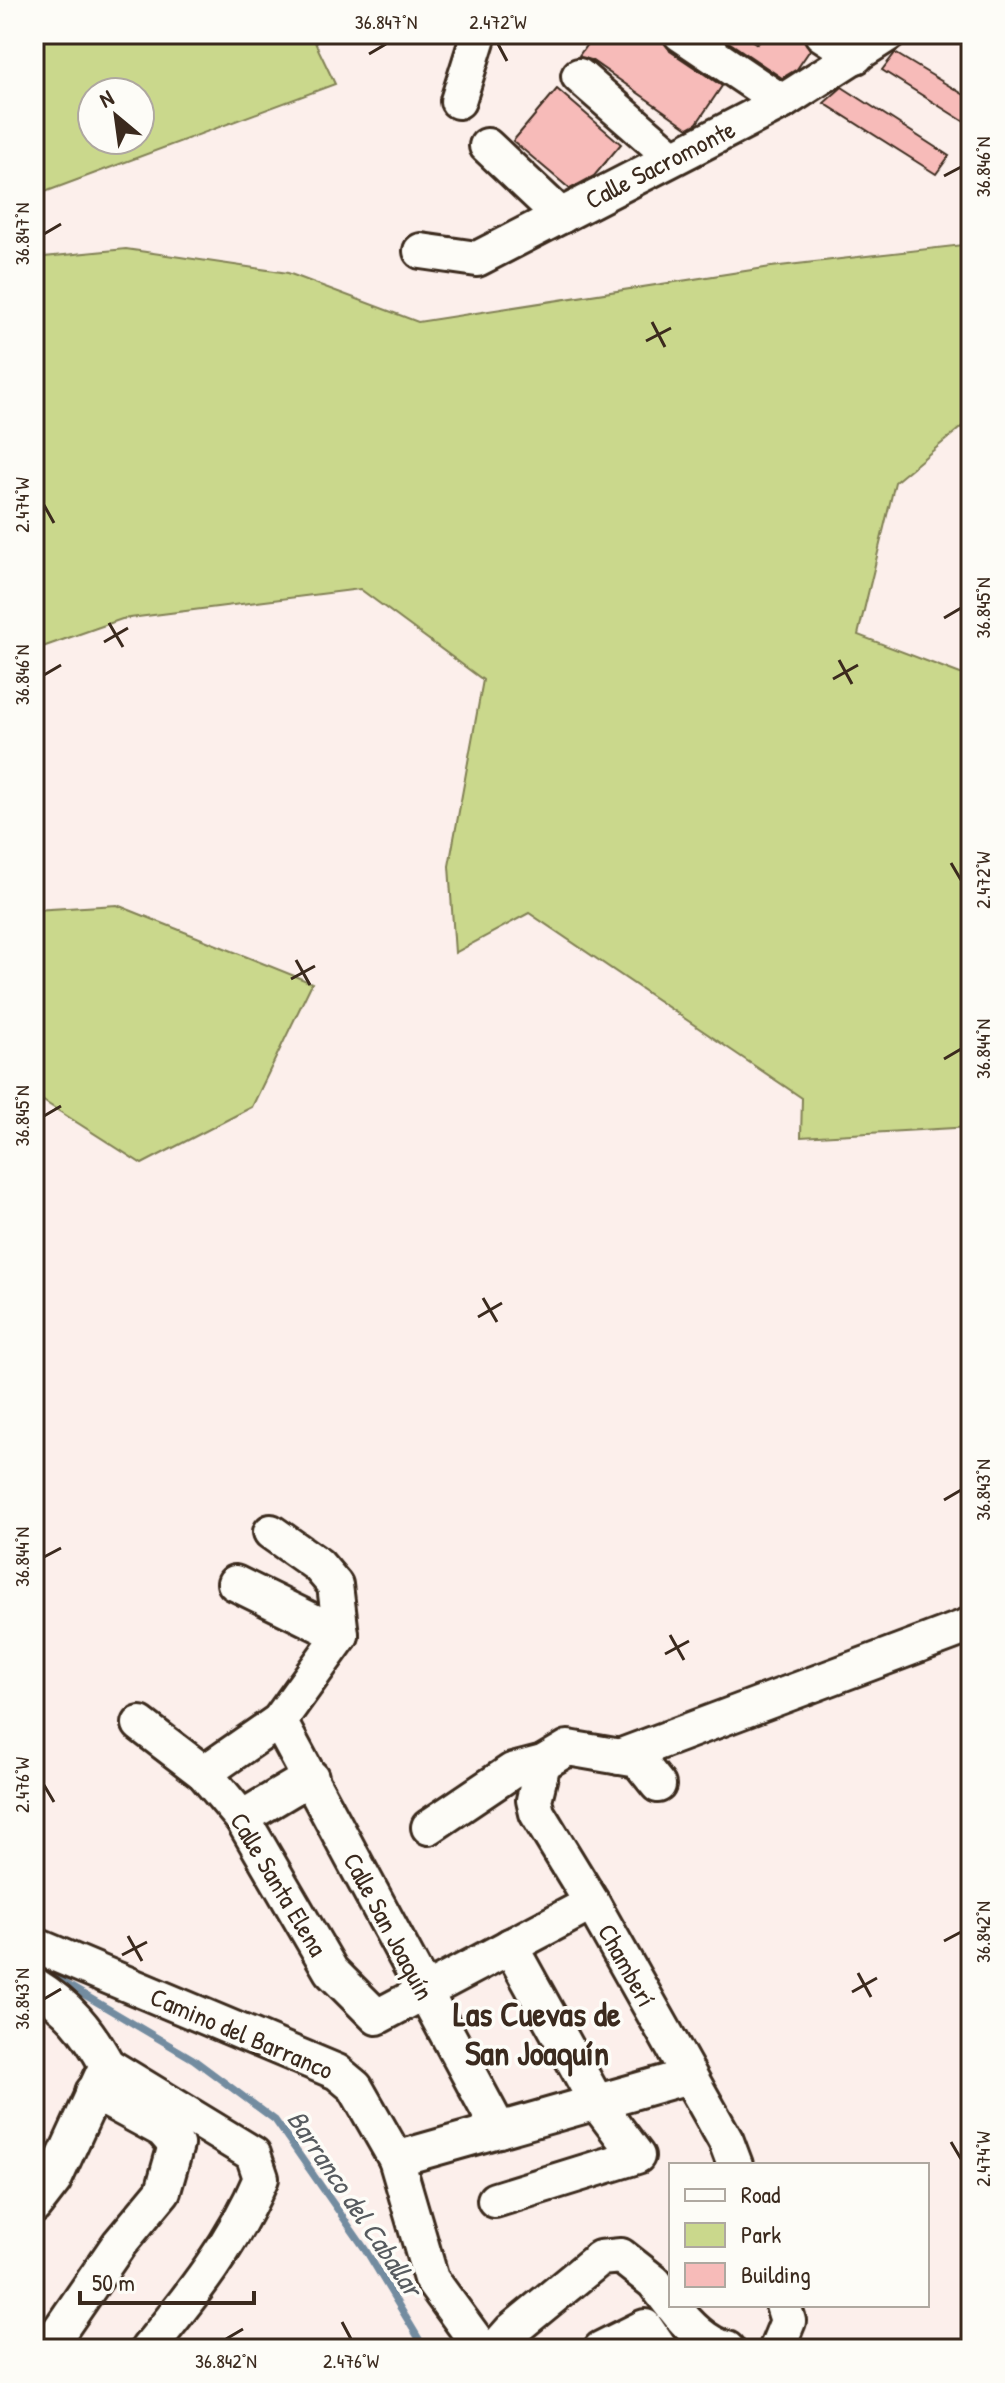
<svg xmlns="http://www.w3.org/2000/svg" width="1005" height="2383" font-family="'Patrick Hand',sans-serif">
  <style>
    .green { fill: #cad88c; stroke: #828155; stroke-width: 2; fill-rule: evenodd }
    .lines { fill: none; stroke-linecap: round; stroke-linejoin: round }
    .stream { stroke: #738ca0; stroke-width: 7 }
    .building { fill: #f7bbb9; stroke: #3b2a1e; stroke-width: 2 }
    .minor-casing { stroke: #3b2a1e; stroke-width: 40 }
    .minor { stroke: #fdfcf7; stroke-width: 34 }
    .ticks { fill: none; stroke: #3b2a1e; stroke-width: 3 }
    .labels { text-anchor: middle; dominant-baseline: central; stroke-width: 7; stroke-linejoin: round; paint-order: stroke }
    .street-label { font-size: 26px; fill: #3b2a1e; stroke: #fdfcf7 }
    .water-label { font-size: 28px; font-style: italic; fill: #575b5f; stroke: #fdfcf7 }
    .district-label { font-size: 34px; font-weight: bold; fill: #3b2a1e; stroke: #fdfcf7 }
    .neatline { fill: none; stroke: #3b2a1e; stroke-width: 3 }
    .ticks-label { font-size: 20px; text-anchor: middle; fill: #3b2a1e }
  </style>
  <rect width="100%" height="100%" fill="#fcefeb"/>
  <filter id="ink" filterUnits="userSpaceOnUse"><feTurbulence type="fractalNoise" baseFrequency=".0125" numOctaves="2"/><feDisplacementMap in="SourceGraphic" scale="16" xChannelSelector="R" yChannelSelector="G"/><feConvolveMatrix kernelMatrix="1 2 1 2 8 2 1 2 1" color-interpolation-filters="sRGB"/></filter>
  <g filter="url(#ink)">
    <g class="green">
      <path d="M 34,34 L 311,34 L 335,84 L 34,196 ZM 92,92 L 140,92 L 140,140 L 92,140 Z"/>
      <path d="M 971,244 L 971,419 L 895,482 L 858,635 L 971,678 L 971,1127 L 801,1137 L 802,1098 L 529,913 L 455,953 L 449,866 L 483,680 L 360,589 L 122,619 L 34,650 L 34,258 L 126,249 L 288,273 L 418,322 L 771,267 Z"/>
      <path d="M 117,905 L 312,983 L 252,1107 L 142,1164 L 34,1095 L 34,910 Z"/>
    </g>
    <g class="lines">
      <path class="stream" d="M 34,1965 L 193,2059 L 275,2120 L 365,2249 L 425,2349"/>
    </g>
    <g class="building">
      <path d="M 594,34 L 661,34 L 670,51 L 722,86 L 697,123 L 688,128 L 591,60 L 578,57 Z"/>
      <path d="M 717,34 L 742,34 L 757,44 L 764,34 L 802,34 L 810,50 L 797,69 L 782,78 Z"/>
      <path d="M 895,53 L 971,99 L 971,126 L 882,70 Z"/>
      <path d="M 842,87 L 949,156 L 936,174 L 824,103 Z"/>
      <path d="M 557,89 L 621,144 L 594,176 L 570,189 L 513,141 Z"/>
    </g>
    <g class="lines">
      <defs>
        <g id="minor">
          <path d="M 681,34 L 782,102"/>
          <path d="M 822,34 L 856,56"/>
          <path d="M 579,76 L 671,156"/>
          <path d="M 458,101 L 479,34"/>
          <path d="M 487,146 L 561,216"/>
          <path d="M 421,251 L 477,259 L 782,102 L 888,34"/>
          <path d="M 235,1583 L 341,1635"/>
          <path d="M 279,1721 L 499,2130"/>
          <path d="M 140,1724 L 204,1773 L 242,1818 L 331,1971 L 377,2017 L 592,1903"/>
          <path d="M 619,1757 L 971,1625"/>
          <path d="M 543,1763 L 534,1800 L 537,1813 L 592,1903 L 726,2141 L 735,2165"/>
          <path d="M 204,1773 L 279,1721 L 341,1635 L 335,1585 L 318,1565 L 271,1532"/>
          <path d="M 242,1818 L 311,1777"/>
          <path d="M 429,1827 L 512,1771 L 543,1763 L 568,1748 L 638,1760 L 658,1785"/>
          <path d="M 34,1945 L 337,2072 L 355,2087 L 396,2159 L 689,2076"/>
          <path d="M 34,1985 C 68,2006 88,2030 107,2065 L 54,2180 L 34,2206"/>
          <path d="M 107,2065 L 253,2154 L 261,2178 C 234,2242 192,2295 148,2349"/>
          <path d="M 396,2159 L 431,2279 L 482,2349"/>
          <path d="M 495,2200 L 637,2156 L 597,2103 L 510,1946"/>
          <path d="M 672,2305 C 685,2322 705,2344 727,2349"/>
          <path d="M 777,2348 L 788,2321 L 783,2305"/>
          <path d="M 47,2349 L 119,2244 L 163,2191 L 176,2145 L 163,2130 L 93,2092"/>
          <path d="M 495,2349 L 511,2331 L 600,2258 L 621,2256 L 654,2282 L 671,2304"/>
          <path d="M 601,2349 L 645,2327 L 660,2349"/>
        </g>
      </defs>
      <use href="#minor" class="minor-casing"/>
      <use href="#minor" class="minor"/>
    </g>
  </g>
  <path class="ticks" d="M 498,44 L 507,61M 369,54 L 386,44M 944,176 L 961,167M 44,234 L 61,224M 652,322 L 665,347M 646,341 L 671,328M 44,505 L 54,523M 944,618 L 961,608M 109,623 L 123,647M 104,642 L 128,628M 839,660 L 852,684M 44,675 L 61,665M 833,679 L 858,665M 951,863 L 961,880M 296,960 L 310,985M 291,979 L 315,966M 944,1059 L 961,1049M 44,1116 L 61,1106M 483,1298 L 497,1322M 478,1317 L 502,1303M 944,1500 L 961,1490M 44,1557 L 61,1548M 670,1635 L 684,1660M 665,1654 L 689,1641M 44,1785 L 54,1802M 128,1936 L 142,1961M 944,1941 L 961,1932M 122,1955 L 147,1942M 858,1973 L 871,1997M 852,1992 L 877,1978M 44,1999 L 61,1989M 951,2142 L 961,2159M 342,2322 L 351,2339M 226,2339 L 243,2329"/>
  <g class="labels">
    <g class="street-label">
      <text transform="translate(660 164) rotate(-27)">Calle Sacromonte</text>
      <text transform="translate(279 1884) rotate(59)">Calle Santa Elena</text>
      <text transform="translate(389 1926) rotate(62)">Calle San Joaquín</text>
      <text transform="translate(627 1965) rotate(61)">Chamberí</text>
      <text transform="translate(242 2033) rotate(23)">Camino del Barranco</text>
    </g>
    <g class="water-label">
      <text transform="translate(355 2203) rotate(56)">Barranco del Caballar</text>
    </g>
    <g class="district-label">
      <text x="537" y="2014">Las Cuevas de<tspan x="537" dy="39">San Joaquín</tspan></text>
    </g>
  </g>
  <rect width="1005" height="2383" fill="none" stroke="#fdfcf7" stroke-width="88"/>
  <rect x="669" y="2163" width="260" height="144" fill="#fdfcf7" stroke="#afa8a0" stroke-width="2"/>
  <rect x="685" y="2189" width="40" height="12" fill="#fdfcf7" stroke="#afa8a0" stroke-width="2"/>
  <text x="741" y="2203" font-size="24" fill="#3b2a1e">Road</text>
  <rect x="685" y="2223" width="40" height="24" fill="#cad88c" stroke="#afa8a0" stroke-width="2"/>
  <text x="741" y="2243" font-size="24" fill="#3b2a1e">Park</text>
  <rect x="685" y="2263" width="40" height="24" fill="#f7bbb9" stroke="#afa8a0" stroke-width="2"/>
  <text x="741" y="2283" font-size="24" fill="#3b2a1e">Building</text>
  <g transform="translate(116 116) rotate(331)"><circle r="38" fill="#fdfcf7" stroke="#afa8a0" stroke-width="2"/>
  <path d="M0-6L14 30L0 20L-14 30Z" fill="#3b2a1e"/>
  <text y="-12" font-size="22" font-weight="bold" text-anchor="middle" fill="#3b2a1e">N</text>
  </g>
  <path d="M80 2291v12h174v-12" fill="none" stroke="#3b2a1e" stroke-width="4"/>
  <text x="92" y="2291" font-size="24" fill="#3b2a1e" stroke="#fdfcf7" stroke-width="6" paint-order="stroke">50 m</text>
  <rect x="44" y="44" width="917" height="2295" class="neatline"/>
  <g class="ticks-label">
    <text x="386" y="29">36.847°N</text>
    <text x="498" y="29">2.472°W</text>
    <text transform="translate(983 167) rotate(-90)" y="7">36.846°N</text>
    <text transform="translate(22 234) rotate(-90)" y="7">36.847°N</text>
    <text transform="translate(22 505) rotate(-90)" y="7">2.474°W</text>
    <text transform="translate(983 608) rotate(-90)" y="7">36.845°N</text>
    <text transform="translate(22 675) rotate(-90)" y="7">36.846°N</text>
    <text transform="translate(983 880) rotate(-90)" y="7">2.472°W</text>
    <text transform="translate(983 1049) rotate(-90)" y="7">36.844°N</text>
    <text transform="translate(22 1116) rotate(-90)" y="7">36.845°N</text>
    <text transform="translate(983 1490) rotate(-90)" y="7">36.843°N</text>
    <text transform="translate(22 1557) rotate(-90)" y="7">36.844°N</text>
    <text transform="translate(22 1785) rotate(-90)" y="7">2.476°W</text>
    <text transform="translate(983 1932) rotate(-90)" y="7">36.842°N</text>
    <text transform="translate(22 1999) rotate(-90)" y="7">36.843°N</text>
    <text transform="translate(983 2159) rotate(-90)" y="7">2.474°W</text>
    <text x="226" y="2368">36.842°N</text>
    <text x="351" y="2368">2.476°W</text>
  </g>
</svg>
